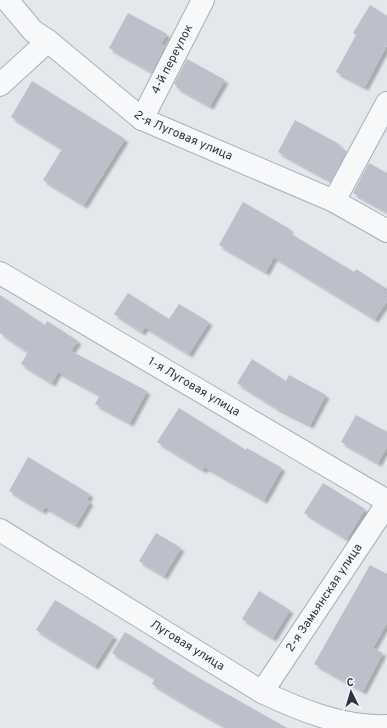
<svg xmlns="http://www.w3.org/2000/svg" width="387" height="728" font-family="Overpass,sans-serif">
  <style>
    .building { fill: #bbc0ca; filter: url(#shadow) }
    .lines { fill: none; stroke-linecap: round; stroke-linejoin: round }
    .minor-casing { stroke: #a9aeb7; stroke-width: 24 }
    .minor { stroke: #f7f8fa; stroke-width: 22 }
    .labels { text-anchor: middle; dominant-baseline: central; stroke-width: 3; stroke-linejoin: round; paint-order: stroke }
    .street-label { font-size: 12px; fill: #2b3445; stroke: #f4f6f9 }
  </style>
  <defs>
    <filter id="shadow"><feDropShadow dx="3.5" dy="3.5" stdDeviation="1" flood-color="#0004"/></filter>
  </defs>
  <rect width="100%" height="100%" fill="#e4e7ec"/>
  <g class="building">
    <path d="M 370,5 L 387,16 L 387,45 L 365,87 L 336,72 L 356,35 L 353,33 Z"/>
    <path d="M 128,13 L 167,34 L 161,44 L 165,46 L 152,72 L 109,48 Z"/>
    <path d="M 187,59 L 225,80 L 210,106 L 176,87 L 177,86 L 174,84 Z"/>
    <path d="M 32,81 L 125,139 L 84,205 L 43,180 L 62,149 L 11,117 Z"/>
    <path d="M 295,120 L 339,144 L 338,146 L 347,151 L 331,181 L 278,152 Z"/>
    <path d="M 369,163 L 387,173 L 387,212 L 353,193 Z"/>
    <path d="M 243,202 L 290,229 L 288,232 L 354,272 L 356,269 L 387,289 L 387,301 L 375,319 L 274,257 L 266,272 L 219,245 Z"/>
    <path d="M 128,293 L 169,319 L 179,304 L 209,322 L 189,354 L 145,327 L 142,332 L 114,314 Z"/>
    <path d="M 0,295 L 45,325 L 47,321 L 78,341 L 71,351 L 147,391 L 130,423 L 95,404 L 100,395 L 58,372 L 52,383 L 21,364 L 28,352 L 0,333 Z"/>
    <path d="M 252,359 L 286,381 L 289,375 L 326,395 L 310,425 L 278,409 L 237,383 Z"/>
    <path d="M 179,408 L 246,450 L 247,448 L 282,468 L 264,500 L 205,467 L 203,470 L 157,442 Z"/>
    <path d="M 356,415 L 387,432 L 387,447 L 378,463 L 341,442 Z"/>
    <path d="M 28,457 L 90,494 L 87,500 L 90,502 L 76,525 L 45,507 L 43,511 L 9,491 Z"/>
    <path d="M 323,483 L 365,509 L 347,539 L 304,513 Z"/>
    <path d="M 156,533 L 181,548 L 164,576 L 139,561 Z"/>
    <path d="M 370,565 L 387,574 L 387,623 L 373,648 L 383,653 L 363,691 L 314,664 Z"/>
    <path d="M 259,591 L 290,610 L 273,638 L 242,619 Z"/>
    <path d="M 55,600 L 114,636 L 95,666 L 36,630 Z"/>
    <path d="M 125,632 L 197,677 L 287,728 L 227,728 L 182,702 L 152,684 L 155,678 L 112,653 Z"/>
  </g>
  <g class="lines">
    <defs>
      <g id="minor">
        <path id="s1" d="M 7,0 L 33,31 L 48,41 L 142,119 L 334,201 L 387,231"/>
        <path d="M 0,85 L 48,41"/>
        <path id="s2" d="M 142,119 L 203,0"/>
        <path d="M 334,201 L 387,103"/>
        <path id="s3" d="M 0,273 L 387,501"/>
        <path id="s4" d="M 0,530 L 262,692 C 300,710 344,728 387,726"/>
        <path id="s5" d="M 262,692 L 387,504"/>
      </g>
    </defs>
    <use href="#minor" class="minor-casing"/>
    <use href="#minor" class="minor"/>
  </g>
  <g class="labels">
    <g class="street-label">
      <text stroke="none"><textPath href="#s2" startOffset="67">4-й переулок</textPath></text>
      <text stroke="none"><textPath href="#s1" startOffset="225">2-я Луговая улица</textPath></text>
      <text stroke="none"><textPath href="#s3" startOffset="225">1-я Луговая улица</textPath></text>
      <text stroke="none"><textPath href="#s5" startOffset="113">2-я Замьянская улица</textPath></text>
      <text stroke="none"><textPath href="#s4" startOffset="220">Луговая улица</textPath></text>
    </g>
  </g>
  <g transform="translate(351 692) rotate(355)" stroke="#f4f6f9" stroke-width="3" paint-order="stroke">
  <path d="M0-3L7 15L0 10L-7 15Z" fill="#2b3445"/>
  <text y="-6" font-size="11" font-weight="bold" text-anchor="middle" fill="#2b3445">С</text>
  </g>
</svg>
